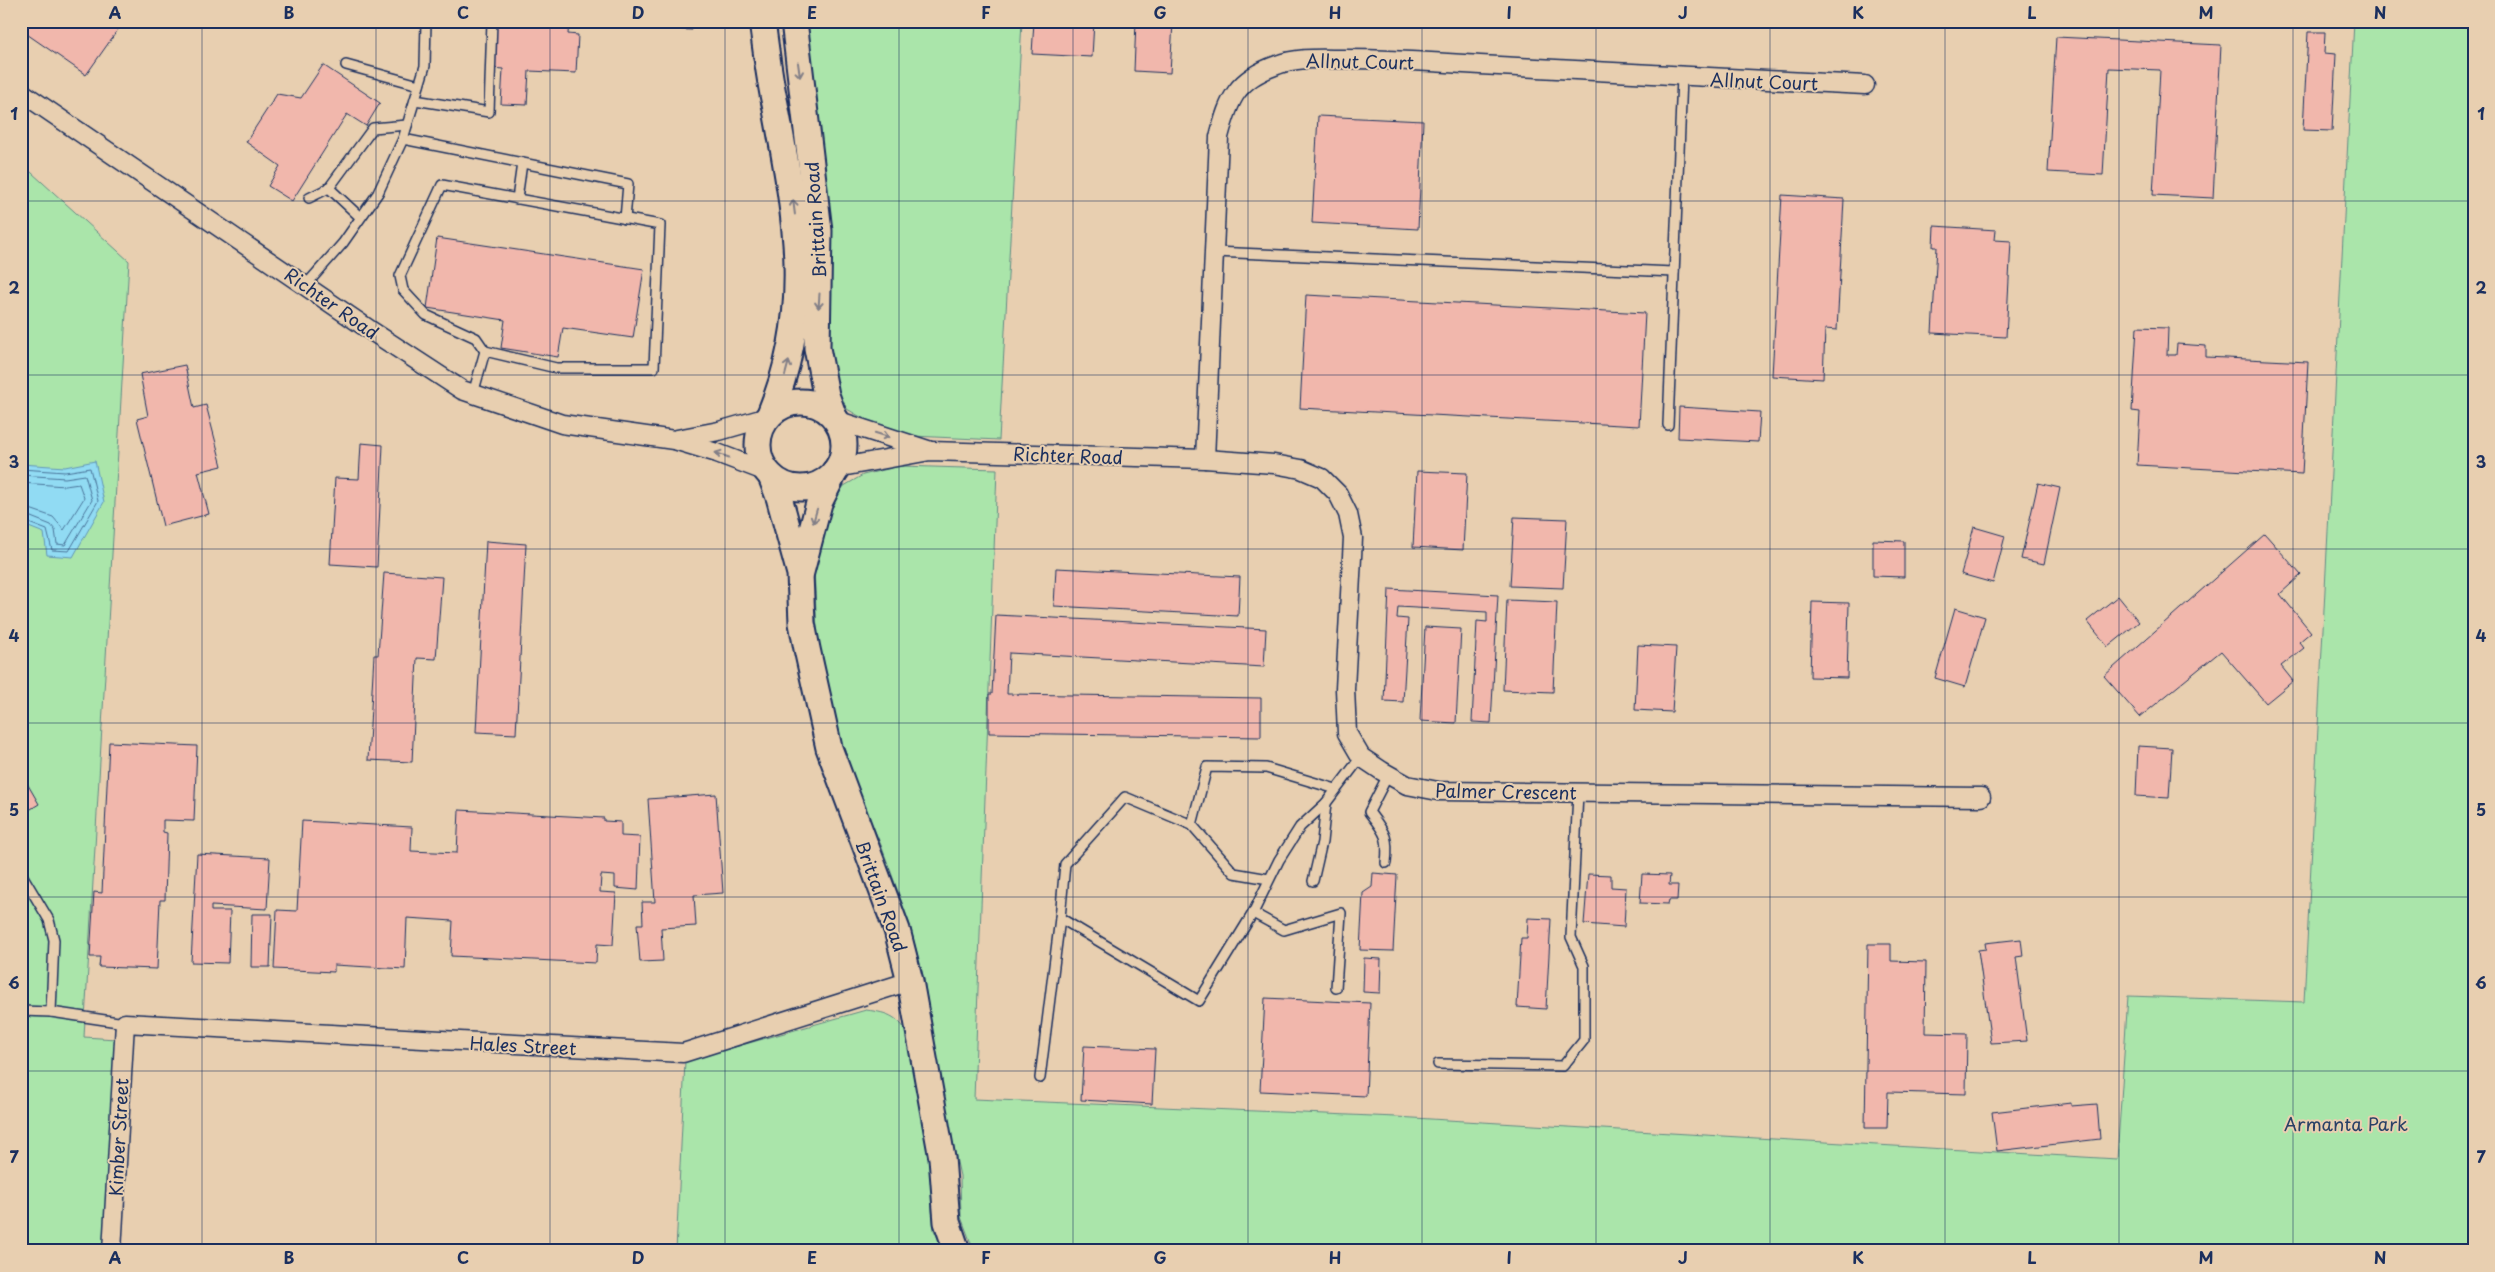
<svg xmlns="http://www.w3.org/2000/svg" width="2495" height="1272" font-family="'Playpen Sans',sans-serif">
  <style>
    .green { fill: #aae5aa; stroke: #628a84 }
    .water { fill: #91dbf3; stroke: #6296b7 }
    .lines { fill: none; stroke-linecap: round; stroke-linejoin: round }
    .shore { stroke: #4a749a; stroke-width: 1 }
    .building { fill: #f1b7ac; stroke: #1b2f5e }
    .service-casing { stroke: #1b2f5e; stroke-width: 12 }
    .minor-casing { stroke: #1b2f5e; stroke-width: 21 }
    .secondary-casing { stroke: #1b2f5e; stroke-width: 29 }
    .service { stroke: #e8cfb0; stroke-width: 9 }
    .minor { stroke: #e8cfb0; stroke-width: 18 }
    .secondary { stroke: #e8cfb0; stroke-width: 25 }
    .oneway { stroke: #827f87 }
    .grid { fill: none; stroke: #1b2f5e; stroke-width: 1; stroke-opacity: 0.55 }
    .labels { text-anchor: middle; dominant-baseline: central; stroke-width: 4; stroke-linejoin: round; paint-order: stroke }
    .street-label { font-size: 18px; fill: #1b2f5e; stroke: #e8cfb0 }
    .park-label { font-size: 18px; fill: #294166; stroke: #e8cfb0 }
    .neatline { fill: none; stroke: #1b2f5e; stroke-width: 2 }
    .grid-label { font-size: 16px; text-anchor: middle; font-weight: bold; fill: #1b2f5e }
  </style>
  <rect width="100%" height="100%" fill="#e8cfb0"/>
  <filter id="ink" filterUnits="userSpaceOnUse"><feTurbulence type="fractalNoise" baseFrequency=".02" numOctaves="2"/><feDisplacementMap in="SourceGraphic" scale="10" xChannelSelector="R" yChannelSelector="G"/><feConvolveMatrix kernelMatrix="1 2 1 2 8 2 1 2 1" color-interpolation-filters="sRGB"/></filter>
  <g filter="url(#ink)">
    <g class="green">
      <path d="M 801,21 L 1022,21 L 999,440 L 913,436 L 876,426 L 847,409 L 831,380 Z"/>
      <path d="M 2354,21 L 2474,21 L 2474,1251 L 974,1251 L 961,1217 L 960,1176 L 943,1097 L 924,980 L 909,922 L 881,845 L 852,779 L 831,710 L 817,631 L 814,568 L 829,508 L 844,486 L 863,475 L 900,466 L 997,469 L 974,1099 L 1396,1117 L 2117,1159 L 2128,996 L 2304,1002 Z"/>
      <path d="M 21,163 L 129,261 L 84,1037 L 116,1039 L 104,1251 L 21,1251 Z"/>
      <path d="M 866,1010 C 891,1013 898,1017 911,1038 L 934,1161 L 932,1210 L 934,1230 L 944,1251 L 676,1251 L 685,1061 Z"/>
    </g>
    <path class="water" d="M 95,461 L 104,502 L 73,557 L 47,555 L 44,533 L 21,524 L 21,464 L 65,467 Z"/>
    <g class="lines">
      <g class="shore">
        <path d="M 21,469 L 65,472 L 90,468 L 98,501 L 69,551 L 52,550 L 47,530 L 21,520"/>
        <path d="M 21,475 L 65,478 L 85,475 L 92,500 L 65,545 L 57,544 L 55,530 L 51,525 L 21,513"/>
        <path d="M 21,483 L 65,486 L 79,484 L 84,498 L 64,530 L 53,517 L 21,506"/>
      </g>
    </g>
    <g class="building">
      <path d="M 21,21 L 124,21 L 86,75 L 21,30 Z"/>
      <path d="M 495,21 L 569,21 L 568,34 L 578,35 L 576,73 L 529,71 L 527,105 L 501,104 L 503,69 L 492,68 Z"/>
      <path d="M 644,21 L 693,21 L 692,30 L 644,28 Z"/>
      <path d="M 1034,21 L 1094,21 L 1092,57 L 1032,54 Z"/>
      <path d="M 1136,21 L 1173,22 L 1170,73 L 1134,71 Z"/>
      <path d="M 2308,32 L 2325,32 L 2324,53 L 2336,54 L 2332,131 L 2303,130 Z"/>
      <path d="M 2056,37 L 2221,45 L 2213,198 L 2153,195 L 2160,70 L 2109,68 L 2103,175 L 2048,172 Z"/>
      <path d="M 323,65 L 380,103 L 366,126 L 347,114 L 292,201 L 268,186 L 280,166 L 246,142 L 277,94 L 301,98 Z"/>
      <path d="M 1318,116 L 1423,121 L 1418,229 L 1312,223 Z"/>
      <path d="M 1782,195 L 1844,199 L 1837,330 L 1825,329 L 1823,379 L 1772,376 Z"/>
      <path d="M 1934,226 L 1996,230 L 1995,240 L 2011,241 L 2006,337 L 1932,333 L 1937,247 L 1933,247 Z"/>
      <path d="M 437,238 L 644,269 L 633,338 L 563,328 L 558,357 L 501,348 L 505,320 L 427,308 Z"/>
      <path d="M 1306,295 L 1645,313 L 1639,426 L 1300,408 Z"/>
      <path d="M 2137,327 L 2168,328 L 2167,355 L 2176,355 L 2177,344 L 2206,346 L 2206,357 L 2308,362 L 2302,474 L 2137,465 L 2140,412 L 2132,411 Z"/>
      <path d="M 185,365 L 194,408 L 206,405 L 222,466 L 198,472 L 209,514 L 163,526 L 137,419 L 148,416 L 140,374 Z"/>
      <path d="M 1679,407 L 1760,412 L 1758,442 L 1678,438 Z"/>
      <path d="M 361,443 L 383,445 L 377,567 L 330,564 L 335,478 L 359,479 Z"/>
      <path d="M 1417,471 L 1467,473 L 1463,550 L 1413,547 Z"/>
      <path d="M 2038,483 L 2060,488 L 2044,564 L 2021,559 Z"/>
      <path d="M 1514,517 L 1567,519 L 1563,588 L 1510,586 Z"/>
      <path d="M 1974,527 L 2005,536 L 1993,583 L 1961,574 Z"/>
      <path d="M 2265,534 L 2301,575 L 2280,594 L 2311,632 L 2299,642 L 2304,648 L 2281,666 L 2293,681 L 2266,703 L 2221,651 L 2140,717 L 2104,676 Z"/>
      <path d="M 1873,540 L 1904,541 L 1904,577 L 1873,576 Z"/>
      <path d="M 486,541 L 526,544 L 516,734 L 476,732 Z"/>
      <path d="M 1056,568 L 1240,577 L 1238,616 L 1054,606 Z"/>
      <path d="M 384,573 L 442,577 L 436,659 L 417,658 L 412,762 L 368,760 L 374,655 L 378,655 Z"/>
      <path d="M 1389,589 L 1498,595 L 1491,723 L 1472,722 L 1477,621 L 1487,622 L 1487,612 L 1398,607 L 1397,618 L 1408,619 L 1403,702 L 1384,701 Z"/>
      <path d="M 2118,596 L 2139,622 L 2108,647 L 2087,621 Z"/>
      <path d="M 1507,600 L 1557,602 L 1553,692 L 1503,690 Z"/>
      <path d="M 1812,602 L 1849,603 L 1847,678 L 1810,677 Z"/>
      <path d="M 1955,608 L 1985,617 L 1965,687 L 1935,678 Z"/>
      <path d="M 996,615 L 1266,629 L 1264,667 L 1009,653 L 1007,694 L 1261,698 L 1261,737 L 989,733 L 989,694 L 992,694 Z"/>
      <path d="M 1425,627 L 1461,629 L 1456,723 L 1420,721 Z"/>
      <path d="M 1638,645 L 1676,647 L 1672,712 L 1635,710 Z"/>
      <path d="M 109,742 L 197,746 L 194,821 L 163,820 L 163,832 L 167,833 L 165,900 L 160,900 L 157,969 L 99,967 L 100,957 L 90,957 L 94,892 L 102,893 Z"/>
      <path d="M 2138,746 L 2172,748 L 2169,798 L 2136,796 Z"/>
      <path d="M 21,773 L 39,804 L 21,815 Z"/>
      <path d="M 716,794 L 723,893 L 694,895 L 696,926 L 661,928 L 663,961 L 640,962 L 637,924 L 643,924 L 642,902 L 655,902 L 648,799 Z"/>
      <path d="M 459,810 L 604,818 L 604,821 L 621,822 L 621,836 L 640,837 L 638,890 L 615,888 L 615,876 L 601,875 L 600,892 L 616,893 L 613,945 L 597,944 L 596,963 L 451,956 L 453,921 L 407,918 L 405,969 L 334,965 L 334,972 L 274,969 L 277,910 L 297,911 L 302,821 L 412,827 L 411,851 L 457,853 Z"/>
      <path d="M 197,854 L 270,858 L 267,909 L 211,906 L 211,911 L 230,911 L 228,963 L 191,962 Z"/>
      <path d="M 1373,873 L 1397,875 L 1393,951 L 1360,950 L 1363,893 L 1372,887 Z"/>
      <path d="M 1588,874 L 1611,875 L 1611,887 L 1626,888 L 1624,927 L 1584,924 Z"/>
      <path d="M 1642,874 L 1670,875 L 1669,885 L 1678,885 L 1677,900 L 1669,900 L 1668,904 L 1640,903 Z"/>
      <path d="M 252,914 L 272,914 L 270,967 L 251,967 Z"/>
      <path d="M 1528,918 L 1551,919 L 1546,1009 L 1517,1007 L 1521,938 L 1527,938 Z"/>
      <path d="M 2021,939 L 2023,956 L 2016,957 L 2027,1041 L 1991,1043 L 1978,950 L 1986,949 L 1985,943 Z"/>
      <path d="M 1868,944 L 1891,944 L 1891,961 L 1926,962 L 1925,1033 L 1967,1034 L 1966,1094 L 1888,1092 L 1887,1128 L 1865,1128 Z"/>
      <path d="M 1364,958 L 1381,959 L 1380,993 L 1363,992 Z"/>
      <path d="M 1265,998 L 1370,1003 L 1366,1096 L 1260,1091 Z"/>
      <path d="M 1084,1046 L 1155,1049 L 1152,1104 L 1081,1100 Z"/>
      <path d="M 2071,1103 L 2071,1106 L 2097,1104 L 2100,1139 L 1997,1151 L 1992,1112 Z"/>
    </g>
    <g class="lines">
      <defs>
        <g id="service">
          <path d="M 346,65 L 419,85"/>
          <path d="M 415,100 L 489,112 L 492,21"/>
          <path d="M 403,139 L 628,184 L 625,219"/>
          <path d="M 329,188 L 360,217"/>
          <path d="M 309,198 L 329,188 L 373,128 L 407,125"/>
          <path d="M 517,199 L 522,163"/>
          <path d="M 1214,252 L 1674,272"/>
          <path d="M 306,285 L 343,243 L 378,193 L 403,139 L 425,66 L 426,21"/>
          <path d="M 473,394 L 485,351 L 476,338 L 426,315 L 403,290 L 400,276 L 442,185 L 660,225 L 654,368 L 556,368 L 485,351"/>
          <path d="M 1668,425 L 1682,77"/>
          <path d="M 1326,803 L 1300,827 L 1279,860 L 1253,913 L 1284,930 L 1341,913 L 1336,988"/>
          <path d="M 1192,825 L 1207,767 L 1266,768 L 1336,789"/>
          <path d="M 1386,863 C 1389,836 1385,833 1369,812 L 1388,775"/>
          <path d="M 21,873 L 49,920 L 54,940 L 51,1012"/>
          <path d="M 1313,881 L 1322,842 L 1326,803 L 1361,757"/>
          <path d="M 1060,918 L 1065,864 L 1125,797 L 1192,825 L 1234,873 L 1269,879"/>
          <path d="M 21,1011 L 51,1012 L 125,1023"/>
          <path d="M 1438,1064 L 1563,1066 L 1584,1040 L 1584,966 L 1571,937 L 1578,793"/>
          <path d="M 1040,1078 L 1060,918 L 1199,1001 L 1253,913"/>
        </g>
        <g id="minor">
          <path d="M 21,92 L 370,330 L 462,390 L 562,424 L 674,440 L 717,453 L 767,472"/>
          <path d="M 836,420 L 928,450"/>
          <path d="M 677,439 L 719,431 L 768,417"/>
          <path d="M 1205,459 L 1219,137 C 1229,98 1237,79 1277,65 C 1298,57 1321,59 1344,59 C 1389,59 1434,62 1480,65 C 1608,72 1736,79 1865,85"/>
          <path d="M 836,468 L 930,451 L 1205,459 L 1274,464 L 1301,469 L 1322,478 L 1338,494 L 1348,514 L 1353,538 L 1345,689 L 1347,733 L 1361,757 L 1382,771 L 1407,785 L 1438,791 L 1981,797"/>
          <path d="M 112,1251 L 125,1023 L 683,1053 L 910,981"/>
        </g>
        <g id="secondary">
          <path d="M 762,21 C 766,49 769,77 775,104 C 795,213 815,307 770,414"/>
          <path d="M 794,21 L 819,231 L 817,348 L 826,395 L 834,417"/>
          <circle cx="801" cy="445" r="43"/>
          <path d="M 771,476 L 779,497 L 800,574 L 802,623 L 807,649 L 829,748 L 897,930 L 910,981 L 942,1158 L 947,1222 L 957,1251"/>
          <path d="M 801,572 L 819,503 L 835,471"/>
        </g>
      </defs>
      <use href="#service" class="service-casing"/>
      <use href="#minor" class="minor-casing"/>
      <use href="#secondary" class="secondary-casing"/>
      <use href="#service" class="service"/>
      <use href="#minor" class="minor"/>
      <use href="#secondary" class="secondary"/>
    </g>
    <defs><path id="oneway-shaft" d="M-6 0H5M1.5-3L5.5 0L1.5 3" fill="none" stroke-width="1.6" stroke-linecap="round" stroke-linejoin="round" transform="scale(1.25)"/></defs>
    <g class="oneway">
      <use href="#oneway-shaft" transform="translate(799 70) rotate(82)"/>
      <use href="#oneway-shaft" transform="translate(794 207) rotate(-97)"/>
      <use href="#oneway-shaft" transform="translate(819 301) rotate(94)"/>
      <use href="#oneway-shaft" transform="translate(787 368) rotate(-75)"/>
      <use href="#oneway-shaft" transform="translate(882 435) rotate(17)"/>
      <use href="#oneway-shaft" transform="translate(722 455) rotate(-161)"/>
      <use href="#oneway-shaft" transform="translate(815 516) rotate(106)"/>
    </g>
  </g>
  <path class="grid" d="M 202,21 L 202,1251M 376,21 L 376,1251M 550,21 L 550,1251M 725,21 L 725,1251M 899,21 L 899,1251M 1073,21 L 1073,1251M 1248,21 L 1248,1251M 1422,21 L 1422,1251M 1596,21 L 1596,1251M 1770,21 L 1770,1251M 1945,21 L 1945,1251M 2119,21 L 2119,1251M 2293,21 L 2293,1251M 21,201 L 2474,201M 21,375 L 2474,375M 21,549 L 2474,549M 21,723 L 2474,723M 21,897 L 2474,897M 21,1071 L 2474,1071"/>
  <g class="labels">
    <g class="street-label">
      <text transform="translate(1360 61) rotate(1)">Allnut Court</text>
      <text transform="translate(1764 81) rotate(2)">Allnut Court</text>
      <text transform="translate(815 220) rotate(-94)">Brittain Road</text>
      <text transform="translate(332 303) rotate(35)">Richter Road</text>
      <text transform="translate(1068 455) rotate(2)">Richter Road</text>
      <text transform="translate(1506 791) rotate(1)">Palmer Crescent</text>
      <text transform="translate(882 896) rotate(70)">Brittain Road</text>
      <text transform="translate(523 1045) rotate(3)">Hales Street</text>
      <text transform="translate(118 1137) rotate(-87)">Kimber Street</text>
    </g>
    <g class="park-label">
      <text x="2346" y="1123">Armanta Park</text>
    </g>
  </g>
  <rect width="2495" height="1272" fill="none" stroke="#e8cfb0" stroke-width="55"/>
  <rect x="28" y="28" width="2440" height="1216" class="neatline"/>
  <g class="grid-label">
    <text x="115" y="19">A</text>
    <text x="289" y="19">B</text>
    <text x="463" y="19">C</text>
    <text x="638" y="19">D</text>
    <text x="812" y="19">E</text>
    <text x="986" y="19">F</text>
    <text x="1160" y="19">G</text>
    <text x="1335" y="19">H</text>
    <text x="1509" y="19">I</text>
    <text x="1683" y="19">J</text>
    <text x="1858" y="19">K</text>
    <text x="2032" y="19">L</text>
    <text x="2206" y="19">M</text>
    <text x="2380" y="19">N</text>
    <text x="14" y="120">1</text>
    <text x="2481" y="120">1</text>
    <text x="14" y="294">2</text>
    <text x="2481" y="294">2</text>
    <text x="14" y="468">3</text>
    <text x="2481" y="468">3</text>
    <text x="14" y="642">4</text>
    <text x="2481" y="642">4</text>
    <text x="14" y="816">5</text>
    <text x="2481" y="816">5</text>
    <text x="14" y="989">6</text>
    <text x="2481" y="989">6</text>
    <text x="14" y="1163">7</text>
    <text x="2481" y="1163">7</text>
    <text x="115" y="1264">A</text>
    <text x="289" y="1264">B</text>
    <text x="463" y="1264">C</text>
    <text x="638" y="1264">D</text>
    <text x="812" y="1264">E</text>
    <text x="986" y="1264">F</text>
    <text x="1160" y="1264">G</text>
    <text x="1335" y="1264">H</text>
    <text x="1509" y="1264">I</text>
    <text x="1683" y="1264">J</text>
    <text x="1858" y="1264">K</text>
    <text x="2032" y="1264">L</text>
    <text x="2206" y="1264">M</text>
    <text x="2380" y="1264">N</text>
  </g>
</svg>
